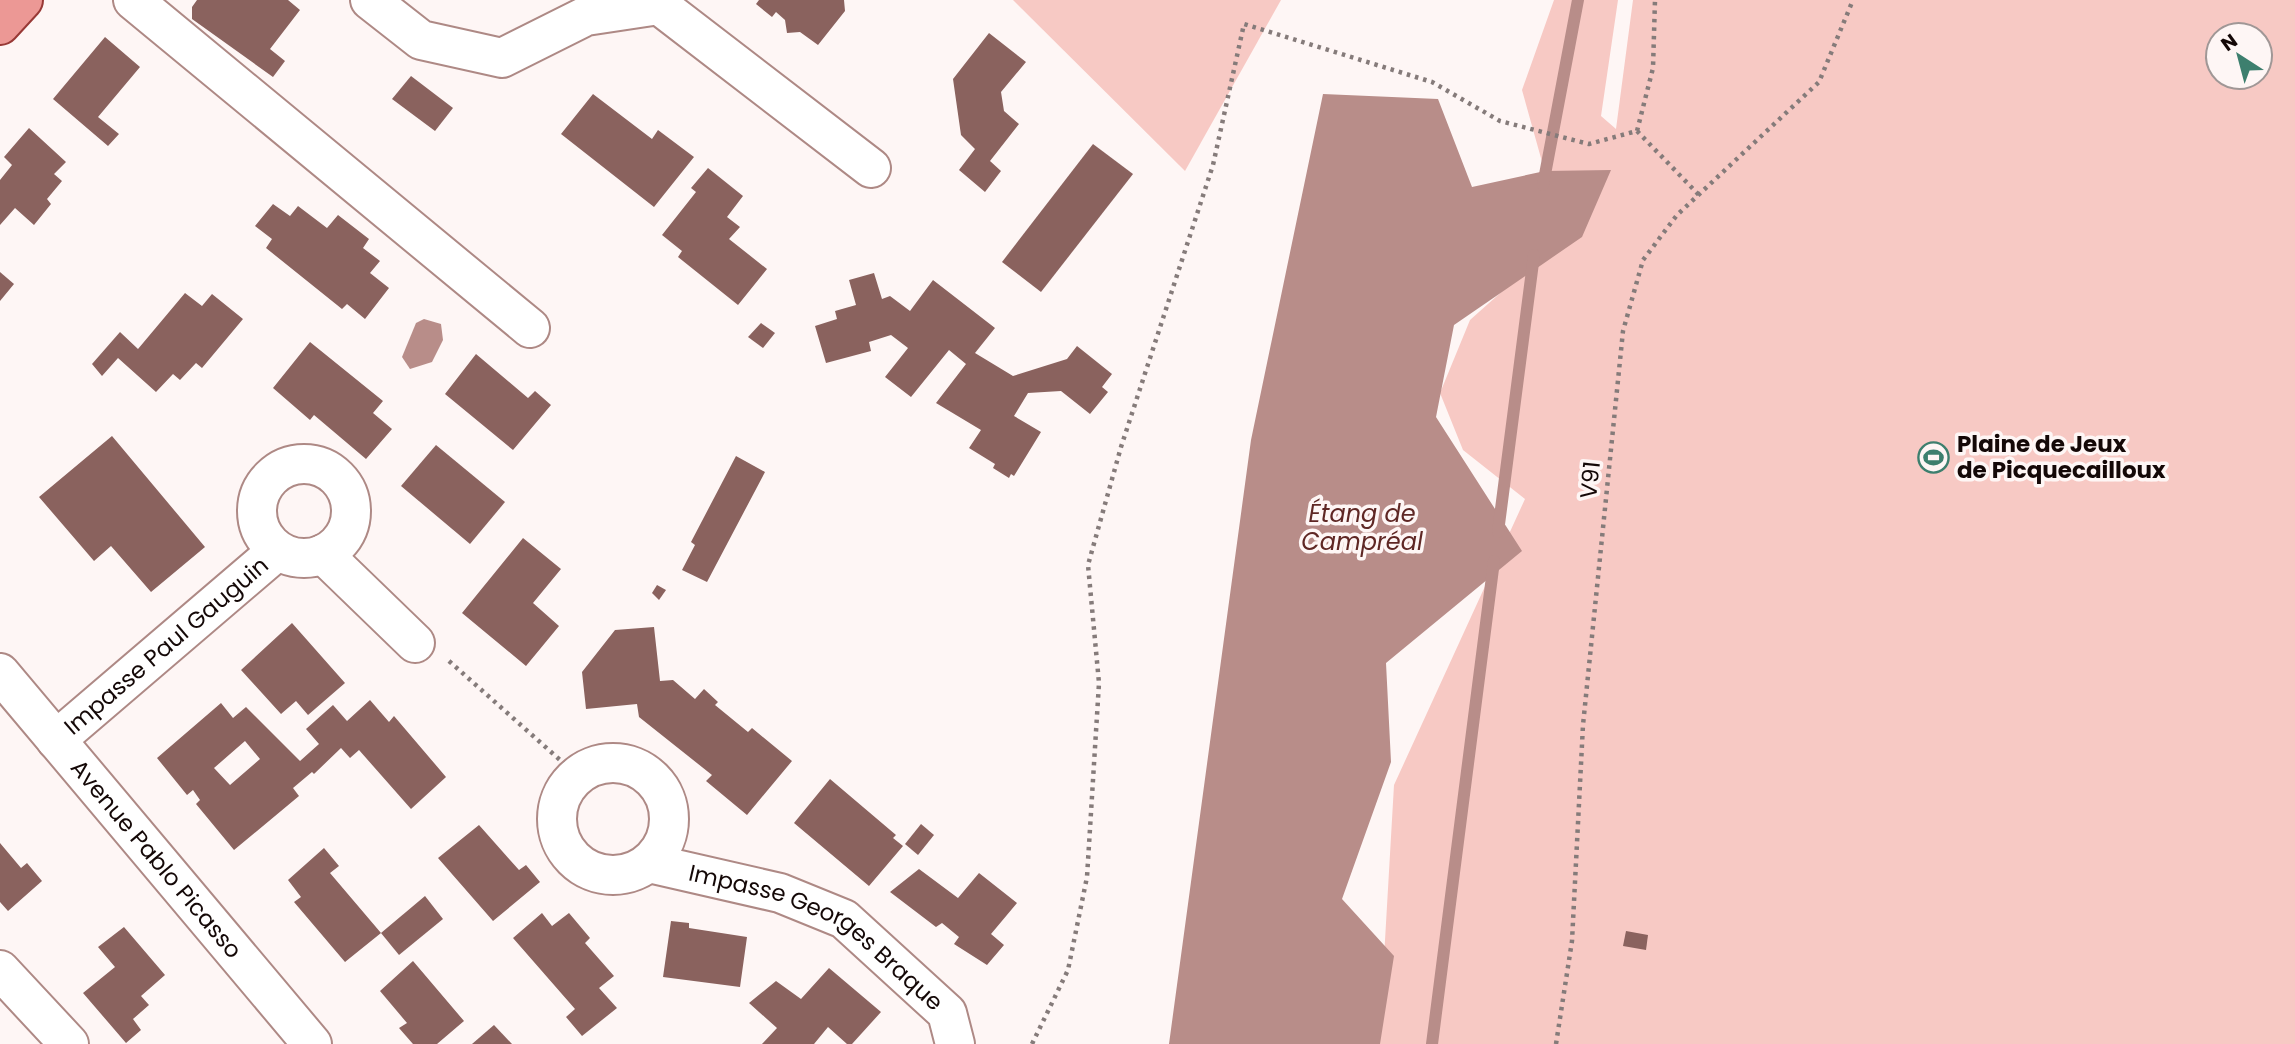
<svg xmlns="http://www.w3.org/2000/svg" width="2295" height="1044" font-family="Poppins,sans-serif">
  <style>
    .green { fill: #f7c9c4; fill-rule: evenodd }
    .water { fill: #b88d89 }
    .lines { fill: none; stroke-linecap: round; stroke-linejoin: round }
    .stream { stroke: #b88d89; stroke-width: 12 }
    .building { fill: #8a625e; fill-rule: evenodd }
    .minor-casing { stroke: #ae8985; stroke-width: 42 }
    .major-casing { stroke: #983936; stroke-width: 42 }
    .path { stroke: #857b7a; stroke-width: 4.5; stroke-dasharray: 3.5 5; stroke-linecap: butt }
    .minor { stroke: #fff; stroke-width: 38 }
    .major { stroke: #ec9895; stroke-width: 38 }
    .labels { text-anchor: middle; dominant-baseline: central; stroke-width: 7; stroke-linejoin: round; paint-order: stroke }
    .poi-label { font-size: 23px; font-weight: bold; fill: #140807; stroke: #fef6f5; text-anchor: start }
    .street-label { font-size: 23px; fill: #140807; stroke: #fef6f5 }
    .water-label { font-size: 24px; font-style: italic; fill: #5f2724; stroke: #fef6f5 }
  </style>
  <rect width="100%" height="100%" fill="#fef6f5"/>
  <g class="green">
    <path d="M 1013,0 L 1281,0 L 1185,171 Z"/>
    <path d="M 1554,0 L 1618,0 L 1601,116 L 1616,129 L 1633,0 L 2295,0 L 2295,1044 L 1379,1044 L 1394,785 L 1525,499 L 1463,450 L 1440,393 L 1470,320 L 1563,237 L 1522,90 ZM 2218,35 L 2260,35 L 2260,77 L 2218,77 Z"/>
  </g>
  <g class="water">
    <path d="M 1323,94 L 1438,99 L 1472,187 L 1545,171 L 1611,170 L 1582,237 L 1454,325 L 1436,417 L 1522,551 L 1386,663 L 1391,762 L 1342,899 L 1394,956 L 1380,1044 L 1169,1044 L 1251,440 Z"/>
    <path d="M 424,319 L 441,324 L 443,340 L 432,362 L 410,369 L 402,357 L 416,323 Z"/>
  </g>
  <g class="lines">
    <g class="stream">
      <path d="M 1543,185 L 1578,0"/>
      <path d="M 1498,532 L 1534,255"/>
      <path d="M 1432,1044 L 1494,561"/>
    </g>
  </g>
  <g class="building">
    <path d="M 197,0 L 288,0 L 300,10 L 270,49 L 285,61 L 273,77 L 192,19 L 192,7 Z"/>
    <path d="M 759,0 L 844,0 L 845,11 L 818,45 L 800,32 L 787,33 L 785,20 L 776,12 L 772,17 L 756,4 Z"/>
    <path d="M 989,33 L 1026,62 L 1001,92 L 1004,111 L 1019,124 L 990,161 L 1001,171 L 985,192 L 959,170 L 975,149 L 961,135 L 953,79 Z"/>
    <path d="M 105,37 L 140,67 L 98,117 L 119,134 L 108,146 L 53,99 Z"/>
    <path d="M 411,76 L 453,108 L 435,131 L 392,99 Z"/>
    <path d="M 593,94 L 652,139 L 658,130 L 694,157 L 654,207 L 561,134 Z"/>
    <path d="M 29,128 L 66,162 L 54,174 L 62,181 L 47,199 L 51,204 L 34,225 L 15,208 L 0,225 L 0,180 L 12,165 L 4,157 Z"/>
    <path d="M 1093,144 L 1133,174 L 1041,292 L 1002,262 Z"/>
    <path d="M 708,168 L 743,196 L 727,217 L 740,227 L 729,239 L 767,269 L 738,305 L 678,257 L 682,251 L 662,235 L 696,192 L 691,188 Z"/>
    <path d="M 273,204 L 290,216 L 298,206 L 327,228 L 338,215 L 369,239 L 363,248 L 380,261 L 370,273 L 389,288 L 365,319 L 347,304 L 342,309 L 266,248 L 272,239 L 255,226 Z"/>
    <path d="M 0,272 L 14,284 L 0,301 Z"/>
    <path d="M 874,273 L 882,299 L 890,296 L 910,311 L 933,280 L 995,328 L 975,353 L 1013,376 L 1067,359 L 1077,346 L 1112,374 L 1102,387 L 1108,392 L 1090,414 L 1061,391 L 1028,393 L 1014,416 L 1041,432 L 1014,476 L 1011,474 L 1009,478 L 993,468 L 995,464 L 969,448 L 981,430 L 936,403 L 966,364 L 949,350 L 911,397 L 885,377 L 908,348 L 891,335 L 869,342 L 871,351 L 826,363 L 815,326 L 837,319 L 835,311 L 856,305 L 849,280 Z"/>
    <path d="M 185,293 L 202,306 L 212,294 L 243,319 L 202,368 L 196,363 L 180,380 L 173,374 L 156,392 L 118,358 L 102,376 L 92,364 L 120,332 L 138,349 Z"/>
    <path d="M 761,323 L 775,333 L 763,348 L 748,337 Z"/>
    <path d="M 310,342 L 383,401 L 373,413 L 392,429 L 366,459 L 314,415 L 310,420 L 273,388 Z"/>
    <path d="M 476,354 L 528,398 L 535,391 L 551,405 L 513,450 L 445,394 Z"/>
    <path d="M 112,436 L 205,547 L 151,592 L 111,546 L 94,561 L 39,497 Z"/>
    <path d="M 436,445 L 505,502 L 470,544 L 401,486 Z"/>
    <path d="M 736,456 L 765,472 L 707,582 L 682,570 L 695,545 L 691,542 Z"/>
    <path d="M 523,538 L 561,569 L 533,603 L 559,626 L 526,666 L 462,613 Z"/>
    <path d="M 657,585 L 666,590 L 659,600 L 652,593 Z"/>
    <path d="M 292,623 L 345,683 L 308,715 L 296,701 L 281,714 L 241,670 Z"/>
    <path d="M 654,627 L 660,681 L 673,680 L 695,699 L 704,689 L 718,702 L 715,705 L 748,732 L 752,728 L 792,761 L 747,815 L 706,781 L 712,775 L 639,717 L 637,704 L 586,709 L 582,672 L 615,630 Z"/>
    <path d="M 370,700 L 389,722 L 394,716 L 446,777 L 411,809 L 359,750 L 350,758 L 341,748 L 314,774 L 312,772 L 293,788 L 299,796 L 234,850 L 196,804 L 200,800 L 193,790 L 187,795 L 157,758 L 221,703 L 233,718 L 246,707 L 300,761 L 319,744 L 306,729 L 333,705 L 347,721 ZM 245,741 L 260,759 L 230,785 L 214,768 Z"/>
    <path d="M 830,779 L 896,835 L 893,838 L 903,846 L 869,886 L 794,823 Z"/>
    <path d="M 921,824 L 934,835 L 918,855 L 905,844 Z"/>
    <path d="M 479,825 L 519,870 L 526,865 L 540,882 L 493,921 L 438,858 Z"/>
    <path d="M 0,843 L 21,868 L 27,863 L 42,881 L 8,911 L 0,902 Z"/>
    <path d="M 324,848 L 339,866 L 330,873 L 381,933 L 345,962 L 294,902 L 301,897 L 288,880 Z"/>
    <path d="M 919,869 L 958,898 L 979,873 L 1017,903 L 991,934 L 1004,945 L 987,965 L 954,944 L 959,937 L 942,923 L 936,927 L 890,892 Z"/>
    <path d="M 425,896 L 443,919 L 399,955 L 381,933 Z"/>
    <path d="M 542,913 L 552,926 L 569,913 L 590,938 L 585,943 L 614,976 L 599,988 L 617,1008 L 582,1036 L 566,1017 L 575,1009 L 513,938 Z"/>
    <path d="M 671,921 L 689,923 L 689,928 L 747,937 L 740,987 L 663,977 Z"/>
    <path d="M 124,927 L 165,975 L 141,996 L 149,1005 L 133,1019 L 141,1030 L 126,1043 L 83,993 L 115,967 L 98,947 Z"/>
    <path d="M 1626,931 L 1648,935 L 1646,950 L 1623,946 Z"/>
    <path d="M 413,961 L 464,1021 L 437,1044 L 413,1044 L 399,1028 L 407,1023 L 380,991 Z"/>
    <path d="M 829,968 L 881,1012 L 852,1044 L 847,1044 L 828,1027 L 814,1044 L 762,1044 L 777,1028 L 749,1003 L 776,981 L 801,999 Z"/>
    <path d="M 494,1025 L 512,1044 L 472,1044 Z"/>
  </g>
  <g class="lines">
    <defs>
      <g id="minor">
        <path d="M 133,0 L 530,328"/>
        <path d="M 370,0 L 421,40 L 502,58 L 586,16 L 659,5 L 871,168"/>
        <circle cx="304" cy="511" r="47"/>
        <path d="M 323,554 L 415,643"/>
        <path id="s1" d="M 0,673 L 312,1044"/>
        <path id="s2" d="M 56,740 L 277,551"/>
        <circle cx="613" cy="819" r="56"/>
        <path id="s3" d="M 649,863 L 780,893 L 844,919 L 947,1013 L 955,1044"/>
        <path d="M 0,970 L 69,1044"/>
      </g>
      <path id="major" d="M 0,25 L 23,0"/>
    </defs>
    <use href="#minor" class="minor-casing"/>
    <use href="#major" class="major-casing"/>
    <g class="path">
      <path d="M 1637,131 L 1699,195"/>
      <path d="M 449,661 L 578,776"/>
      <path d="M 1032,1044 L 1068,970 L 1087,877 L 1099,683 L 1088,565 L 1121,447 L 1213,165 L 1244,24 L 1432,82 L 1500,121 L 1589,144 L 1637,131 L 1653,68 L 1655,0"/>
      <path d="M 1556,1044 L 1572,941 L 1583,725 L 1623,331 L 1643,260 L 1677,215 L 1819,82 L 1853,0"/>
    </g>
    <use href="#minor" class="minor"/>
    <use href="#major" class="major"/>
  </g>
  <defs>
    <symbol id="stadium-ring" viewBox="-11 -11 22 22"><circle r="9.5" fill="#fef6f5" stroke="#3d7f6e" stroke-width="1.5"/><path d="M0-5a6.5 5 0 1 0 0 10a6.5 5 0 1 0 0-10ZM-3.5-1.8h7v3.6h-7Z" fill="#3d7f6e"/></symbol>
  </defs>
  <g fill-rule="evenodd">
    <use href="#stadium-ring" x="1916" y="440" width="35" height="35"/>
  </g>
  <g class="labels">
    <g class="poi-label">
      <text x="1957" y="444">Plaine de Jeux<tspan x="1957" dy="26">de Picquecailloux</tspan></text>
    </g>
    <g class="street-label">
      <text transform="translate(1590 480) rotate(-84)">V91</text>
      <text stroke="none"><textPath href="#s2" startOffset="145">Impasse Paul Gauguin</textPath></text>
      <text stroke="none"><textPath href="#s1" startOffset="243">Avenue Pablo Picasso</textPath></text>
      <text stroke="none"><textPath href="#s3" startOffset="187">Impasse Georges Braque</textPath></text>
    </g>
    <g class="water-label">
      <text x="1362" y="513">Étang de<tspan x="1362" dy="28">Campréal</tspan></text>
    </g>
  </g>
  <g transform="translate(2239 56) rotate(324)"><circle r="33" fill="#fef6f5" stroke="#a09796" stroke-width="2"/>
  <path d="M0-5L12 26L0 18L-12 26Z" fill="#3d7f6e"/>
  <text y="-10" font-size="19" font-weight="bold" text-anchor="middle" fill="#140807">N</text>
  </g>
</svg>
